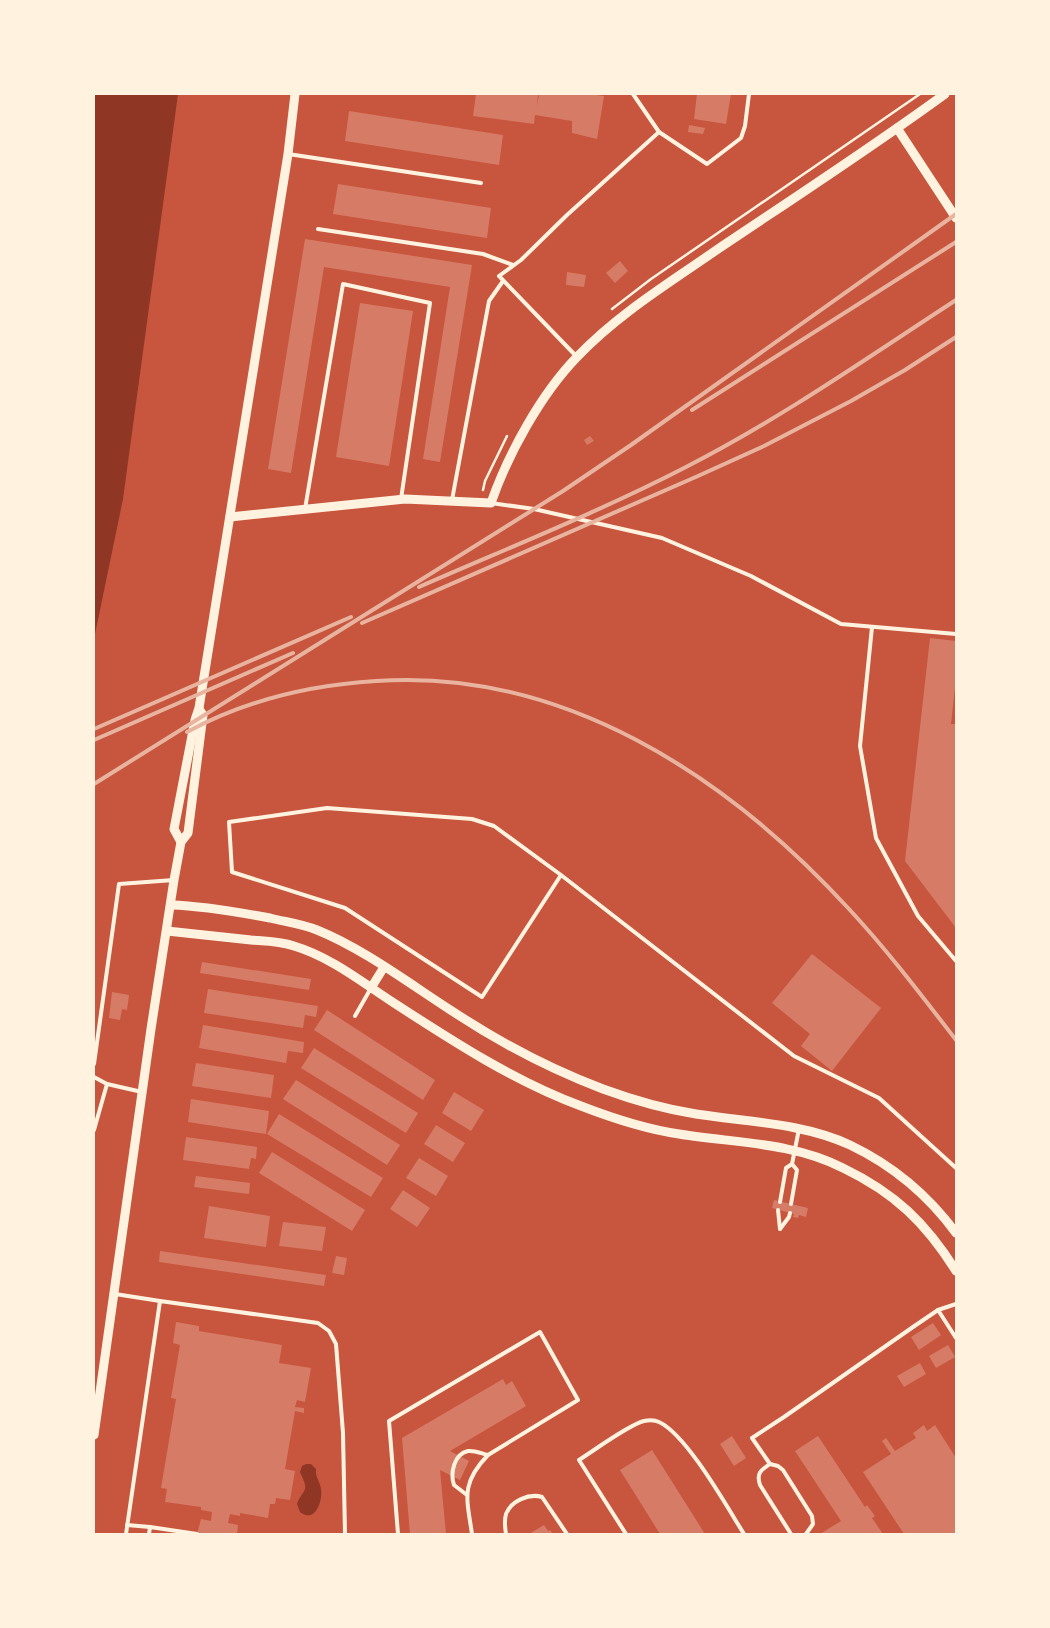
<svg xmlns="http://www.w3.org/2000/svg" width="1050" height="1628" font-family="'Exo 2',sans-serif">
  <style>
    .water { fill: #8f3625 }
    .building { fill: #d67c66 }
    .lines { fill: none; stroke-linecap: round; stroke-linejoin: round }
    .path { stroke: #fff3e0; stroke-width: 2.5 }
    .service { stroke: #fff3e0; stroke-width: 4 }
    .tertiary { stroke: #fff3e0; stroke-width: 9 }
    .rail { stroke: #e9b49f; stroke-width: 4 }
  </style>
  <rect width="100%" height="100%" fill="#c8553d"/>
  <g class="water">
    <path d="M 94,94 L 178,94 L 123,499 L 94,639 Z"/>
    <path d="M 306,1464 L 311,1464 L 316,1469 C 315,1477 320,1481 321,1489 C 323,1501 315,1524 300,1512 L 297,1504 C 304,1487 310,1493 300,1472 L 302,1466 Z"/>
  </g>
  <g class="building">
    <path d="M 476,94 L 538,94 L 537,107 L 539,94 L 589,94 L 604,96 L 597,139 L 572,133 L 572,121 L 535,115 L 534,124 L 473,116 Z"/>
    <path d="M 697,94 L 731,94 L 726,124 L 694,119 Z"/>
    <path d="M 349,111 L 503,135 L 499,165 L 345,141 Z"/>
    <path d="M 689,125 L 705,128 L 703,134 L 688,132 Z"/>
    <path d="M 338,184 L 491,208 L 487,238 L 333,214 Z"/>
    <path d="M 305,239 L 472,265 L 440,462 L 423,459 L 450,287 L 324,267 L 291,473 L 268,469 Z"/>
    <path d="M 620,261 L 628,271 L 615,283 L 606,273 Z"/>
    <path d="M 567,272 L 586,275 L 584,287 L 566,285 Z"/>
    <path d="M 360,303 L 413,311 L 389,466 L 336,457 Z"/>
    <path d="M 590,436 L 594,441 L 587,445 L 584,440 Z"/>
    <path d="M 930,638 L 956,641 L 956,678 L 951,724 L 956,724 L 956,928 L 905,861 Z"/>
    <path d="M 812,954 L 881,1008 L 832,1071 L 801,1046 L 810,1034 L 772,1003 Z"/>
    <path d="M 202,962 L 311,979 L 309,990 L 200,973 Z"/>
    <path d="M 208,989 L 318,1006 L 316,1017 L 305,1015 L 303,1028 L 204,1013 Z"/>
    <path d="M 112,992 L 129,995 L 127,1010 L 122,1009 L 120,1020 L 109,1018 Z"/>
    <path d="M 327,1010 L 435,1080 L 423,1100 L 314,1030 Z"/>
    <path d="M 203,1025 L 304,1042 L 303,1053 L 288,1051 L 286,1063 L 199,1048 Z"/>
    <path d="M 314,1048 L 418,1113 L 406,1133 L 301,1068 Z"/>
    <path d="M 196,1063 L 274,1075 L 271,1098 L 192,1086 Z"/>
    <path d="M 296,1080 L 400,1145 L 387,1165 L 283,1099 Z"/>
    <path d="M 454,1092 L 484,1110 L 471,1131 L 442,1113 Z"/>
    <path d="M 191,1099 L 269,1111 L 266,1134 L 188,1122 Z"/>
    <path d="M 279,1114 L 383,1178 L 371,1197 L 267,1134 Z"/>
    <path d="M 436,1125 L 465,1143 L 453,1162 L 424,1144 Z"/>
    <path d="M 186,1137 L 257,1147 L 256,1159 L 251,1158 L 249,1169 L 183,1160 Z"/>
    <path d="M 272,1152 L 365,1210 L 352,1231 L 259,1173 Z"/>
    <path d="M 419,1158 L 448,1176 L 436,1196 L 406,1178 Z"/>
    <path d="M 196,1176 L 250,1183 L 249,1194 L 194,1187 Z"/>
    <path d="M 403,1190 L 430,1208 L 417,1227 L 390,1209 Z"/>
    <path d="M 774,1200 L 808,1208 L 806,1217 L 799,1215 L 798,1218 L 793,1217 L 794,1214 L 772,1208 Z"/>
    <path d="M 209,1206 L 270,1216 L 266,1247 L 204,1238 Z"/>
    <path d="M 283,1222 L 326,1227 L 322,1251 L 279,1246 Z"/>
    <path d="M 160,1251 L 326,1275 L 324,1286 L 159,1262 Z"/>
    <path d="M 336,1256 L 347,1258 L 344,1275 L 332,1273 Z"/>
    <path d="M 176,1322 L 199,1326 L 199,1331 L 282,1345 L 279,1363 L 311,1368 L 305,1402 L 297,1400 L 295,1407 L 304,1408 L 304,1413 L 295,1411 L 285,1469 L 295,1471 L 290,1500 L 276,1498 L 275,1504 L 270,1504 L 268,1518 L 240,1513 L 240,1516 L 230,1514 L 228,1523 L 238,1525 L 237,1534 L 197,1534 L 201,1519 L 211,1521 L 212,1512 L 201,1510 L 201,1507 L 165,1502 L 167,1489 L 161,1488 L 176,1399 L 171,1398 L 180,1345 L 173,1343 Z"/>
    <path d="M 933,1323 L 941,1335 L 919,1350 L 911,1337 Z"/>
    <path d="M 948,1345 L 955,1357 L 936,1368 L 929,1356 Z"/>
    <path d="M 920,1363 L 926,1374 L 904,1387 L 897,1376 Z"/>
    <path d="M 503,1379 L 506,1385 L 512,1381 L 526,1406 L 450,1451 L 469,1461 L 460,1480 L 440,1470 L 446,1534 L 410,1534 L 402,1438 Z"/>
    <path d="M 924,1425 L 927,1431 L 935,1425 L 956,1458 L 956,1534 L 904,1534 L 863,1472 L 891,1454 L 882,1441 L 886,1438 L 895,1451 L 916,1438 L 913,1433 Z"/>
    <path d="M 732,1436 L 746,1458 L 734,1466 L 720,1444 Z"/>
    <path d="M 818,1436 L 865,1507 L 867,1505 L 875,1516 L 872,1518 L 883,1534 L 820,1534 L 841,1521 L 795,1451 Z"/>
    <path d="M 652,1450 L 705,1534 L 660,1534 L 620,1470 Z"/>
    <path d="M 544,1525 L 548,1531 L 550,1530 L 553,1534 L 529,1534 Z"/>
  </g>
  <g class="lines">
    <g class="path">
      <path d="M 612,309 L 651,279 L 920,94"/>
      <path d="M 483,490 L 485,481 L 507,436"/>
    </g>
    <g class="service">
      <path d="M 659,132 L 707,164 L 741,138 L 745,126 L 749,94"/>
      <path d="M 288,154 L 481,183"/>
      <path d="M 318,229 L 483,254 L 513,265"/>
      <path d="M 577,357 L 499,276 L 521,260 L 567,215 L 659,132 L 633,94"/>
      <path d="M 452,500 L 489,301 L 503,281"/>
      <path d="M 491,503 L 534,509 L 662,538 L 751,576 L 841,624 L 956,634"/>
      <path d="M 305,509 L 343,284 L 430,303 L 401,499"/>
      <path d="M 872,627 L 860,746 L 876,838 L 918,916 L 956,961"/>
      <path d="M 561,875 L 482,997 L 345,908 L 232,872 L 229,822 L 327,808 L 472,819 L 494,826 L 561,875 L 794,1056 L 879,1098 L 956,1168"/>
      <path d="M 355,1016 L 371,988"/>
      <path d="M 94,1064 L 119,884 L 174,880"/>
      <path d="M 94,1077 L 107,1084 L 142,1092"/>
      <path d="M 94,1130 L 107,1084"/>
      <path d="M 780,1202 L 786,1168 L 792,1164 L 799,1129"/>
      <path d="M 791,1204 L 797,1170 L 792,1164"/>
      <path d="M 778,1210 L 780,1229"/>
      <path d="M 780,1229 L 789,1217 L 790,1213"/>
      <path d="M 115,1294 L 160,1301"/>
      <path d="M 938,1310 L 956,1338"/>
      <path d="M 770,1464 L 778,1466 L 783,1470 L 812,1516 L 813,1524 L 806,1534"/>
      <path d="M 467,1495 L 454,1485 C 450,1473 454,1454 468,1451 C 475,1450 482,1454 488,1455"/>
      <path d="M 127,1525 L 150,1527"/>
      <path d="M 126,1534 L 160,1301 L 318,1323 L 329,1331 L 336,1344 L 343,1433 L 345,1534"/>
      <path d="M 149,1534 L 150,1527 L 197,1534"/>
      <path d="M 398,1534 L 389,1421 L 540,1332 L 578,1400 L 488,1455 C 460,1484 467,1499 472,1534"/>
      <path d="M 506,1534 C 505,1528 504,1521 506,1514 C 511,1501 529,1493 542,1497 L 567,1534"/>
      <path d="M 626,1534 L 579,1460 C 595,1450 628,1425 644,1421 C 649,1420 655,1420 659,1422 C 687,1435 727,1507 744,1534"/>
      <path d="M 791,1534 L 760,1485 C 756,1473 761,1470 770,1464 L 752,1438 L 784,1417 L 913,1327 L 938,1310 L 956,1304"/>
    </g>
    <g class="tertiary">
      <path d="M 897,128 L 956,218"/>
      <path d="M 230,517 L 405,499 L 491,503 C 508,454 541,394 577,357 C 618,314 669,283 718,249 C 794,198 871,148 945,94"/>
      <path d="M 181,842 L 174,829 L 195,720 L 199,708 L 288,154 L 295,94"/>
      <path d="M 171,905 C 204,906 238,912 270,918 C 286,922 302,924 317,930 C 362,948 410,984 452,1011 C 499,1042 550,1069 603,1089 C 633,1100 664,1109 696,1114 C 747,1122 803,1123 850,1145 C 894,1166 928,1195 956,1233"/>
      <path d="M 167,931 C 195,934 223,937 251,940 C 265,941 280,941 294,946 C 331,957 363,983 394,1003 C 454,1042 514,1081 581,1106 C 612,1118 645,1129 679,1134 C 734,1143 793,1142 843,1168 C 895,1193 926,1223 956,1271"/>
      <path d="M 371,988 L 384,967"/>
      <path d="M 94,1435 L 151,1029 L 174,880 L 181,842 L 188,833 L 203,715 L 199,709"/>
    </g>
    <g class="rail">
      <path d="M 692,410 L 956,242"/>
      <path d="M 419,587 C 508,548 599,512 686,467 C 780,419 867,358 956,300"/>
      <path d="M 362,623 L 698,476 L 764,446 L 851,401 L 905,370 L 956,337"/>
      <path d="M 94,729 L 351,617"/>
      <path d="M 187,732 C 244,701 311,685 376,681 C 563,668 727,776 849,909 C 888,951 922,996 956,1040"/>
      <path d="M 94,740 L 293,653"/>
      <path d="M 94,784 L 563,491 L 631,445 L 956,214"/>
    </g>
  </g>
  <rect width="1050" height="1628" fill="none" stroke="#fff3e0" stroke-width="190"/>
</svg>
